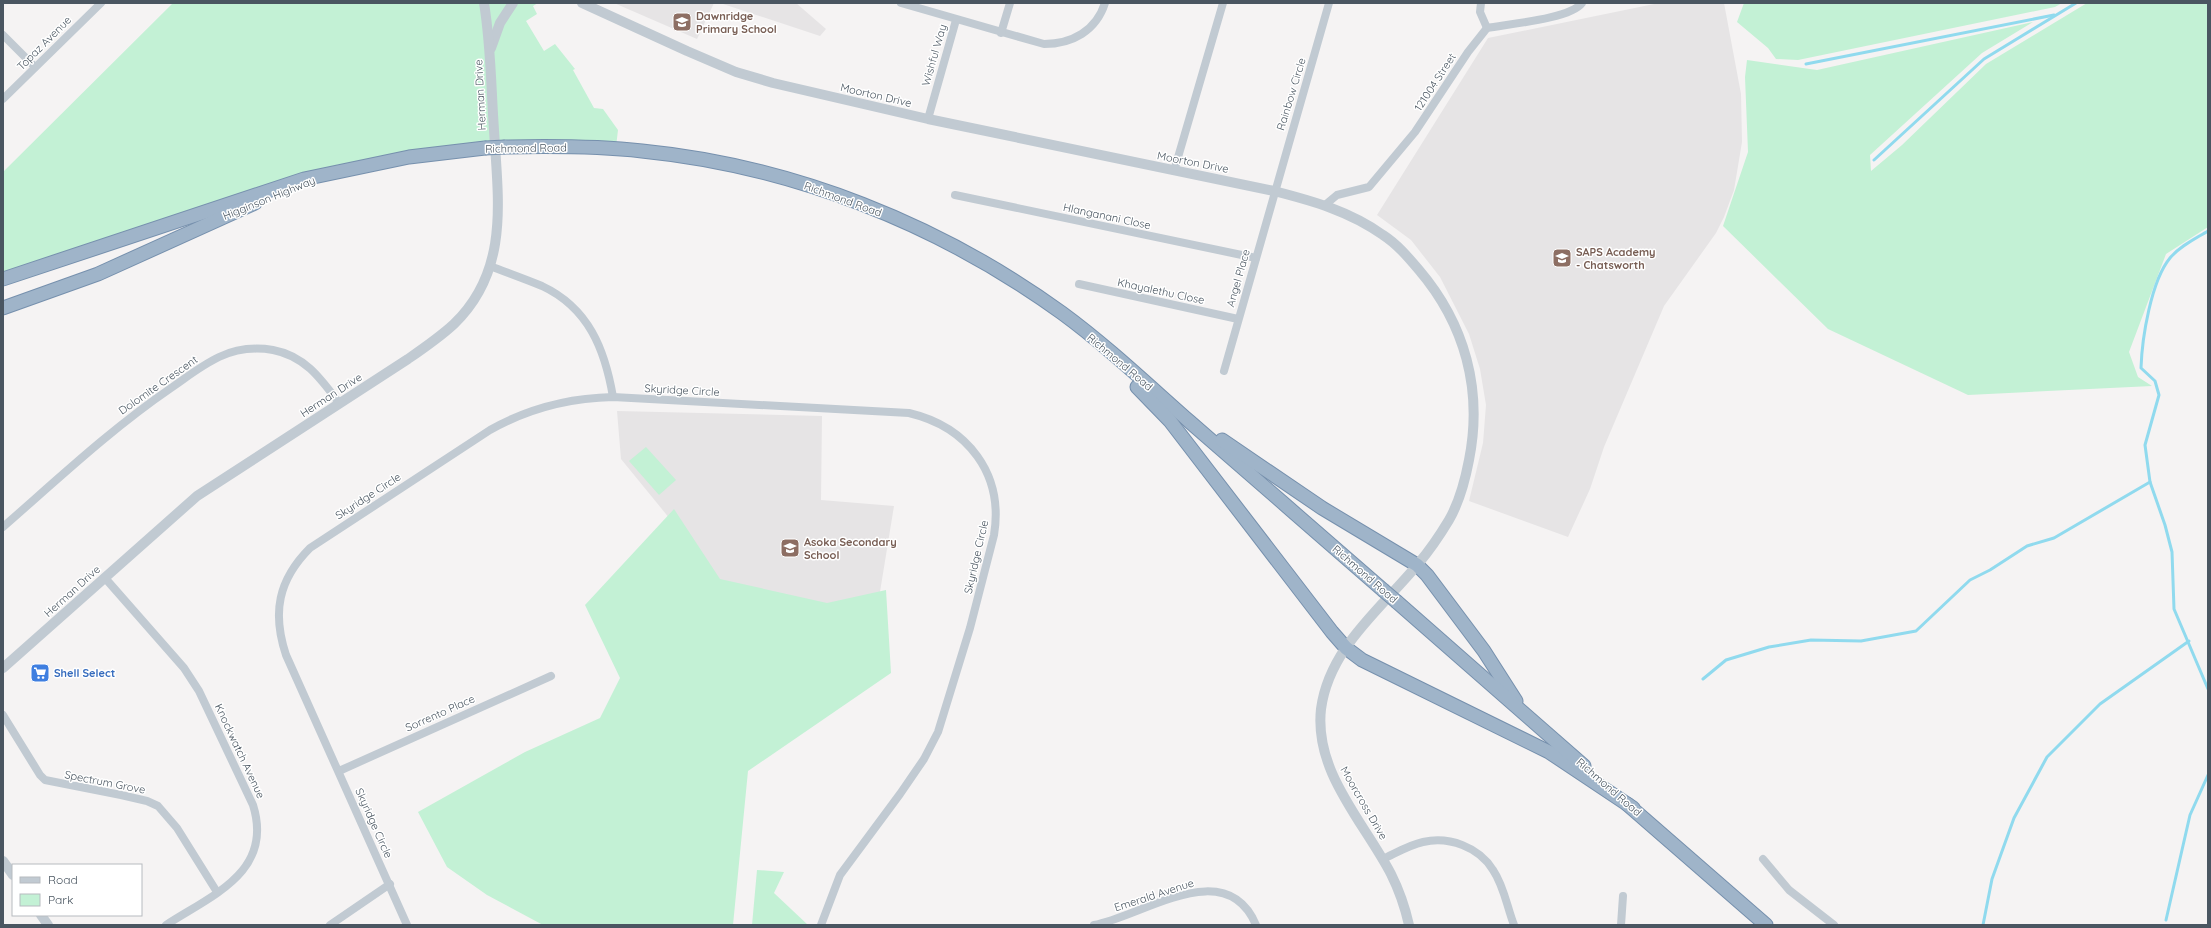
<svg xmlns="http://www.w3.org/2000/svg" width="2211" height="928" font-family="Quicksand,sans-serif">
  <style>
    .education { fill: #e6e4e5 }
    .green { fill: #c3f1d5 }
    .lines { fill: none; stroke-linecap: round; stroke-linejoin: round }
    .stream { stroke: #90daee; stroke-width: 3 }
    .trunk-casing { stroke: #7690ad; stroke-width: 15 }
    .minor { stroke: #c1cad2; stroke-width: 8 }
    .tertiary { stroke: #c1cad2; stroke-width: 10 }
    .trunk { stroke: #9fb4c9; stroke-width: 13 }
    .trunk-bridge-casing { stroke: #7690ad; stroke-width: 15; stroke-linecap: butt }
    .trunk-bridge { stroke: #9fb4c9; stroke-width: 13 }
    .labels { text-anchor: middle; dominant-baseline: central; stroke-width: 3; stroke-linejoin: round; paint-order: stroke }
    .education-label { font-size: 11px; font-weight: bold; fill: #785e54; stroke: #fff; text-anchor: start }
    .street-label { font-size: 11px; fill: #4a5661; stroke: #fff }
    .shop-label { font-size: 11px; font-weight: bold; fill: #366cbe; stroke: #fff; text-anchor: start }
  </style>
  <rect width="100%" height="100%" fill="#f5f3f3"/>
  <g class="education">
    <path d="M 614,3 L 714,3 L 697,39 Z"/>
    <path d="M 720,3 L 796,3 L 826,29 L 820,36 Z"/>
    <path d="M 1659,3 L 1724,3 L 1741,94 L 1742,142 L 1734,190 L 1724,217 L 1716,233 L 1664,306 L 1604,447 L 1590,489 L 1568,537 L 1469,501 L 1483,443 L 1486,405 L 1480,369 L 1469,334 L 1440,277 L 1411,240 L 1377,215 L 1488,38 Z"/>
    <path d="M 617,411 L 822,416 L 821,500 L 894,506 L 878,604 L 802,611 L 728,590 L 621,459 Z"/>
  </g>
  <g class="green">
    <path d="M 173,3 L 538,3 L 533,6 L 537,14 L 526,21 L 544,51 L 555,44 L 575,69 L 573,70 L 594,108 L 603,109 L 618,130 L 616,147 L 548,145 L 366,164 L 3,278 L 3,172 Z"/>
    <path d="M 1744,3 L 2062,3 L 2055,7 L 1798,60 L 1776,59 L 1768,48 L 1737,22 Z"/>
    <path d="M 2087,3 L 2208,3 L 2208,227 L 2166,254 L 2129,352 L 2138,377 L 2152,386 L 1968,395 L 1828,329 L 1723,226 L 1748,152 L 1745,77 L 1747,60 L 1817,70 L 2033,22 L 1982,53 L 1870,155 L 1871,171 L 1902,145 L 1986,64 Z"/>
    <path d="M 646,447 L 676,480 L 659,495 L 629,461 Z"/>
    <path d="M 674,509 L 720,579 L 827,603 L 886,590 L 891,673 L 748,771 L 733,925 L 543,925 L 487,895 L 447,867 L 418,812 L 525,752 L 600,718 L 620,678 L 585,605 Z"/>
    <path d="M 757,870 L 784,872 L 774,893 L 808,925 L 752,925 Z"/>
  </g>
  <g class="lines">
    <g class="stream">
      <path d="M 1806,64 L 2054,15"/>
      <path d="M 1874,160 L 1984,59 L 2076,3"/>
      <path d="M 2208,231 C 2195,239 2180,246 2170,258 C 2151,281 2142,338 2141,368 L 2155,381 L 2159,395 L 2145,445 L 2150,482 L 2165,525 L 2172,552 L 2174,609 L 2208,689"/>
      <path d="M 1703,679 L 1726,660 L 1769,647 L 1811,640 L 1861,641 L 1916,631 L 1970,580 L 1990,570 L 2027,546 L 2054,538 L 2150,482"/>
      <path d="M 2166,920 L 2190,815 L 2208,775"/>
      <path d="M 1983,925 L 1992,879 L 2014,818 L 2047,757 L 2100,704 L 2189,641"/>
    </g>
    <defs>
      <g id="trunk">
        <path d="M 505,147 C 551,146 597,146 642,151 C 793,166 939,224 1062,313 C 1107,346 1148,385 1190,422 C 1254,478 1319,534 1383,590"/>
        <path d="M 3,279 L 304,179 L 409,157 L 485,148"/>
        <path d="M 3,308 L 98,274 L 255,203"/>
        <path d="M 1137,387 L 1170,421 L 1332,632 L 1346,648 L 1362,660 L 1549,752 L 1633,808"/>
        <path d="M 1222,440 L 1322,508 L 1417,565 L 1427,575 L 1484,651 L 1516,701"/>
        <path d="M 1397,602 L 1584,766"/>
        <path d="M 1627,804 L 1766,925"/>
      </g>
    </defs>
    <use href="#trunk" class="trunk-casing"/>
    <g class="minor">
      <path d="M 901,3 L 1044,44 C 1072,44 1096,31 1105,3"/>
      <path d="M 1481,3 L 1480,12 L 1487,28"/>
      <path d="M 1001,33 L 1010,3"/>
      <path d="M 3,35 L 35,67"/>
      <path d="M 3,99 L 101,3"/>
      <path d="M 928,119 L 956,20"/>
      <path d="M 1174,171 L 1223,3"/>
      <path d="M 955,195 L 1256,258"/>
      <path d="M 1325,205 L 1337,195 L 1369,187 L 1415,132 L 1468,52 L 1487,28 C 1508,24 1570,19 1582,3"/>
      <path d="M 490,266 C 508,273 525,279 542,286 C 589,308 605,350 613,397"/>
      <path d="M 1079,284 L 1238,319"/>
      <path d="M 1224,371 L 1329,3"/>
      <path d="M 3,527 C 58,479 111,429 171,388 C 187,377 202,365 219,357 C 236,349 255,347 273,350 C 305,356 321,379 339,403"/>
      <path d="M 105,578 L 184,668 L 199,691 L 253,805 C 274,872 212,895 166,925"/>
      <path d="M 3,715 L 40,775 L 45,780 L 121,795 L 147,801 L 158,806 L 177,828 L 217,892"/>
      <path d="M 339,771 L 551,676"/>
      <path d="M 1383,859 C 1396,853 1409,845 1423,842 C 1449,836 1479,847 1493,870 C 1504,886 1507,907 1514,925"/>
      <path d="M 1763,859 L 1789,890 L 1834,925"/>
      <path d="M 330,925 L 390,884"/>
      <path d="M 407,925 L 286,655 C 272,613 278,580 310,548 L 490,430 C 529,408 568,398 613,397 L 909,413 C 968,427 1004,474 994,535 L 970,628 L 938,732 L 924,759 L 900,794 L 840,875 L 821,925"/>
      <path d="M 1094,925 C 1143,916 1226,854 1256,925"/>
      <path d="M 1621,925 L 1623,896"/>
    </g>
    <g class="tertiary">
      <path d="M 582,3 L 687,51 L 736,72 L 773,83 L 928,119 L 1274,191 C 1313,201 1349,211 1383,235 C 1397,244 1408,257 1419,270 C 1465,324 1483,390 1469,460 C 1465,481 1460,501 1449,520 C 1440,535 1429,551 1418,564 C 1381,609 1329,648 1321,709 C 1314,772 1364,822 1391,874 C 1399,890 1405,907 1409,925"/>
      <path d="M 491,48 L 500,23 L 513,3"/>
      <path d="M 3,668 L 197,496 L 408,359 C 424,348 440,337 454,324 C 510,270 498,200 494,130 C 491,88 491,45 484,3"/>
      <path d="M 3,861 L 13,875"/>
      <path d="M 41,915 L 48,925"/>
    </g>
    <use href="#trunk" class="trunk"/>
    <defs>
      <g id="trunk-bridge">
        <path d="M 485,148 L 505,147"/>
        <path d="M 1383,590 L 1397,602"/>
      </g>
    </defs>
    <use href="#trunk-bridge" class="trunk-bridge-casing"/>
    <use href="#trunk-bridge" class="trunk-bridge"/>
  </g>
  <defs>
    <symbol id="school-square" viewBox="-11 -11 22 22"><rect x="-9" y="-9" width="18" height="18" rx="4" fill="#8d6e63" stroke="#fff"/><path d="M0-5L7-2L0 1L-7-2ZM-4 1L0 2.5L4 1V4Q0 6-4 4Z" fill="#fff"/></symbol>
    <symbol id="university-square" viewBox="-11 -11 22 22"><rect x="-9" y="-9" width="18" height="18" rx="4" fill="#8d6e63" stroke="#fff"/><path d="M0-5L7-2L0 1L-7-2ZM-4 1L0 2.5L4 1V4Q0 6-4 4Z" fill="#fff"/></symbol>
    <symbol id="supermarket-square" viewBox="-11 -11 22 22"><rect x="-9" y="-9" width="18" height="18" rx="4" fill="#3f7fe0" stroke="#fff"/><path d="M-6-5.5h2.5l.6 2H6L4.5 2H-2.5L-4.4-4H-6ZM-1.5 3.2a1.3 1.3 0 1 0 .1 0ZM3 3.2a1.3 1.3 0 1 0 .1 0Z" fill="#fff"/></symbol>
  </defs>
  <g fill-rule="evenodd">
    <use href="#school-square" x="671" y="11" width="22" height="22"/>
    <use href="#university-square" x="1551" y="247" width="22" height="22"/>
    <use href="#school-square" x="779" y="537" width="22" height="22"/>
    <use href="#supermarket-square" x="29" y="662" width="22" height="22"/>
  </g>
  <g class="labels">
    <g class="education-label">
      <text x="696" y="16">Dawnridge<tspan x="696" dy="13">Primary School</tspan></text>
      <text x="1576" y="252">SAPS Academy<tspan x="1576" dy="13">- Chatsworth</tspan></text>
      <text x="804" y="542">Asoka Secondary<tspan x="804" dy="13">School</tspan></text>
    </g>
    <g class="street-label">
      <text transform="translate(44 43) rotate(-45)">Topaz Avenue</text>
      <text transform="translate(934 55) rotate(-74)">Wishful Way</text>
      <text transform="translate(1435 82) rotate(-57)">121004 Street</text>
      <text transform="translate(1291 94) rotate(-73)">Rainbow Circle</text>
      <text transform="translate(480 95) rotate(-93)">Herman Drive</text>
      <text transform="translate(876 95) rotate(13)">Moorton Drive</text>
      <text transform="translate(526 148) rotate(-1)">Richmond Road</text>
      <text transform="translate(1193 162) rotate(11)">Moorton Drive</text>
      <text transform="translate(269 198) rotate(-22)">Higginson Highway</text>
      <text transform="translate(843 199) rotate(20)">Richmond Road</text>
      <text transform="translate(1107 216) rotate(12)">Hlanganani Close</text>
      <text transform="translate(1238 278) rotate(-74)">Angel Place</text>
      <text transform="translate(1161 291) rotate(12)">Khayalethu Close</text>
      <text transform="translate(1120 362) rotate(40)">Richmond Road</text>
      <text transform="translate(158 385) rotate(-35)">Dolomite Crescent</text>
      <text transform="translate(682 390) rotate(3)">Skyridge Circle</text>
      <text transform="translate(331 395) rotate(-33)">Herman Drive</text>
      <text transform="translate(368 496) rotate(-33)">Skyridge Circle</text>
      <text transform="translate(976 557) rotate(-77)">Skyridge Circle</text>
      <text transform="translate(1365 574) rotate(41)">Richmond Road</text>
      <text transform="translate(72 591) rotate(-42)">Herman Drive</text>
      <text transform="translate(440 713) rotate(-24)">Sorrento Place</text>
      <text transform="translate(240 751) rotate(65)">Knockwatch Avenue</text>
      <text transform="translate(105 782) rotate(11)">Spectrum Grove</text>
      <text transform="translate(1609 787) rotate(41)">Richmond Road</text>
      <text transform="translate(1364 803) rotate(60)">Moorcross Drive</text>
      <text transform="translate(374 823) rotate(66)">Skyridge Circle</text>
      <text transform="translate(1154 895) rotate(-18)">Emerald Avenue</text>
    </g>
    <g class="shop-label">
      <text x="54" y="673">Shell Select</text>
    </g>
  </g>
  <rect width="2211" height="928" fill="none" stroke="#4a5661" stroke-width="8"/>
  <rect x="12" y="864" width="130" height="52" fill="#ffffff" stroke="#b7bbc0"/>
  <rect x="20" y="877" width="20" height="6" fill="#c1cad2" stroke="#b7bbc0"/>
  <text x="48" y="884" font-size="12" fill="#4a5661">Road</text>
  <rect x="20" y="894" width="20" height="12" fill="#c3f1d5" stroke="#b7bbc0"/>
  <text x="48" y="904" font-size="12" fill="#4a5661">Park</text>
</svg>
